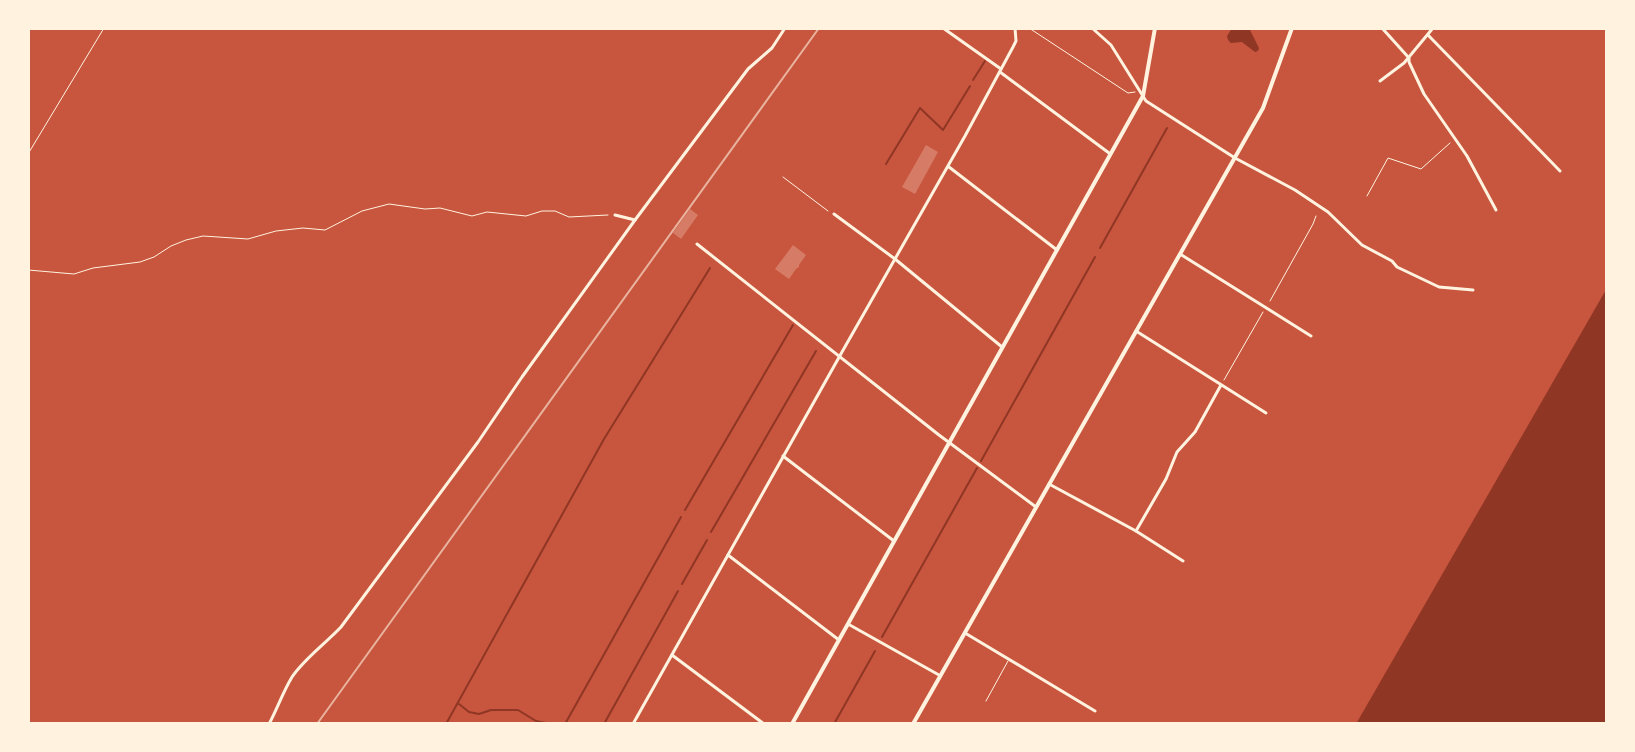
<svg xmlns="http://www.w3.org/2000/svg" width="1635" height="752" font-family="'Source Sans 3',sans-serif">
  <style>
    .water { fill: #8f3625 }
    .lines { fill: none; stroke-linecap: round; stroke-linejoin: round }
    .stream { stroke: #8f3625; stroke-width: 2 }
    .building { fill: #d67c66 }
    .path { stroke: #fff3e0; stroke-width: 1 }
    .service { stroke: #fff3e0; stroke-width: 1 }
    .minor { stroke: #fff3e0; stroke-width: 3 }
    .primary { stroke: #fff3e0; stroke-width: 4 }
    .rail { stroke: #e9b49f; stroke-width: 2 }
  </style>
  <rect width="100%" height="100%" fill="#c8553d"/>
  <g class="water">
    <path d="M 1232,28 L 1249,28 L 1259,48 L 1258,51 L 1255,52 L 1242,42 L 1231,43 L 1228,40 L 1227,36 Z"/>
    <path d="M 1607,288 L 1607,724 L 1356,724 Z"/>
  </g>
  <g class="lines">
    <g class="stream">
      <path d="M 973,80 L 985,61"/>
      <path d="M 886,164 L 920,108 L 943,130 L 970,86"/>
      <path d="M 1100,248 L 1167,128"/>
      <path d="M 981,461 L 1095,257"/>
      <path d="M 685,510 L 793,325"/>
      <path d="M 711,532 L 816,351"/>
      <path d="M 682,584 L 707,540"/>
      <path d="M 882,637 L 977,468"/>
      <path d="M 459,704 L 469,712 L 479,714 L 491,710 L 518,710 L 536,721 L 551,724"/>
      <path d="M 446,724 L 604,439 L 710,268"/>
      <path d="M 565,724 L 681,517"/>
      <path d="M 604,724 L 678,591"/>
      <path d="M 834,724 L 875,651"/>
    </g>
  </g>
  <g class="building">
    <path d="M 926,145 L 938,152 L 915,194 L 902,187 Z"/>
    <path d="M 690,209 L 698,215 L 681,239 L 673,233 Z"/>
    <path d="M 793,245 L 806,255 L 799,265 L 799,267 L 796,269 L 789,279 L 775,269 Z"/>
  </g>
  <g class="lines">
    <g class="path">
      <path d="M 1029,28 L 1128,93 L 1135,92"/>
      <path d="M 28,154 L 104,28"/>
      <path d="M 783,177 L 828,211"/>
      <path d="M 1367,196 L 1388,158 L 1421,169 L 1450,143"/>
      <path d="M 28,270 L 74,274 L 93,268 L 140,262 L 154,257 L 171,246 L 186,240 L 203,236 L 248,239 L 276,231 L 303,228 L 325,230 L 362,211 L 389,204 L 425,209 L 440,208 L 472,216 L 487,212 L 526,216 L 542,211 L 555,211 L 569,217 L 608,215"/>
      <path d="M 1270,301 L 1313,224 L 1316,216"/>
      <path d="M 1224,380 L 1263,312"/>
    </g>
    <path class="service" d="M 986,701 L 1008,661"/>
    <g class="minor">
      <path d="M 943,28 L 1001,69"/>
      <path d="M 1092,28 L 1111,45 L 1146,101 L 1235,158 L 1295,190 L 1328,212 L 1362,245 L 1392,261 L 1397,267 L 1439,287 L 1473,290"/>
      <path d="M 1382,28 L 1409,58 L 1409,62 L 1424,94 L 1467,156 L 1496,210"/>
      <path d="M 1428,35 L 1560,171"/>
      <path d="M 1000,72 L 1109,153"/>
      <path d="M 1380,81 L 1404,63 L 1433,28"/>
      <path d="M 949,167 L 1057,250"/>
      <path d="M 834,214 L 895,259 L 1002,347"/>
      <path d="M 615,215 L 635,220"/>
      <path d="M 697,244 L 939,435 L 1036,507"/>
      <path d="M 1180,254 L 1311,336"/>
      <path d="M 1136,331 L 1266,413"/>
      <path d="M 783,456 L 894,541"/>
      <path d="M 1049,484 L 1136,531 L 1183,561"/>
      <path d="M 1136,531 L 1166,479 L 1177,452 L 1195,432 L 1221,385"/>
      <path d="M 728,555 L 839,640"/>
      <path d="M 848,624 L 939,675"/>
      <path d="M 965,633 L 1095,711"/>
      <path d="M 672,655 L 764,724"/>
      <path d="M 269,724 C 277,709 283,692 292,677 C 304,659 326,643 341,627 L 478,442 L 522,377 L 635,220 L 748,69 L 772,48 L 785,28"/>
      <path d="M 633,724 L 842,352 L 965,136 L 1013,47 L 1016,41 L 1015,28"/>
    </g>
    <g class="primary">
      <path d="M 792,724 L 1143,96 L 1155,28"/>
      <path d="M 913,724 L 1263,108 L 1292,28"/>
    </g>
    <path class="rail" d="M 317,724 L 819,28"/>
  </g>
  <rect width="1635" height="752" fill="none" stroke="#fff3e0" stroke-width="60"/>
</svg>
